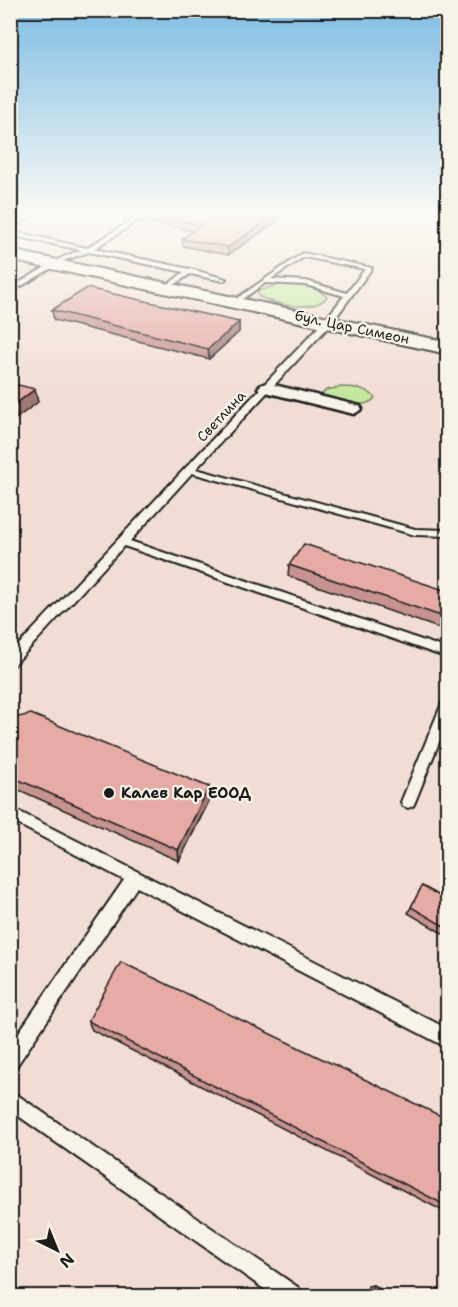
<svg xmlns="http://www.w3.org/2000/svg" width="458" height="1307" font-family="'Shantell Sans',sans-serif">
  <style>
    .built { fill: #f2ddd4 }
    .green { fill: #c5e69f; stroke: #70815e; stroke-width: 1.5 }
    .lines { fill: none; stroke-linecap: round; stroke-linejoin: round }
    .lane-casing { stroke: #1c1c1c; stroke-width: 4 }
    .street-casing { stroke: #1c1c1c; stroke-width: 5 }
    .secondary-casing { stroke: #1c1c1c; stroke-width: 4 }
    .lane { fill: #f7f3e8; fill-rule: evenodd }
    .street { fill: #f7f3e8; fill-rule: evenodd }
    .secondary { fill: #f7f3e8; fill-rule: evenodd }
    .wall { fill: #c6938e; stroke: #1c1c1c; stroke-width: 1.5 }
    .shaded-wall { fill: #a17874; stroke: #1c1c1c; stroke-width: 1.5 }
    .building { fill: #e6aba5; stroke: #1c1c1c; stroke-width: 1.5 }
    .poi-dot { fill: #1c1c1c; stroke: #f7f3e8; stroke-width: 2 }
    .labels { text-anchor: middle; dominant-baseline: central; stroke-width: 4.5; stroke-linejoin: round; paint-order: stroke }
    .far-street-label { font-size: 14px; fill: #1c1c1c; stroke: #f7f3e8 }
    .poi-label { font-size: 15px; font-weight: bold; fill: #1c1c1c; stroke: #f7f3e8; text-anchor: start }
  </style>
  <rect width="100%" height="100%" fill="#f7f3e8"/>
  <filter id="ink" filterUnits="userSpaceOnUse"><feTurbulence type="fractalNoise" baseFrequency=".0167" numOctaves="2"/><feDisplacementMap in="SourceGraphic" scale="12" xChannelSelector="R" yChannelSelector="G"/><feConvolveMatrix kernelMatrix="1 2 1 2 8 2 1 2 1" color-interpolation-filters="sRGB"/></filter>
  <g filter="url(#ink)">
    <path class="built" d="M 10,212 L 447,212 L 447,1296 L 11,1296 Z"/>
    <g class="green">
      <path d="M 279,285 C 295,284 316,285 327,297 C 314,313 275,305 258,296 L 258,291 Z"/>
      <path d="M 342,387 C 355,388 366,387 375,398 C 364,412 334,399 320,396 L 326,390 Z"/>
    </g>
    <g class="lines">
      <defs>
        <g id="lane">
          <path d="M 35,212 L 40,213 L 15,226 L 15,232 L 87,248 L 145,212 L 151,212 L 94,249 L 190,269 L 226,279 L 223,281 L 190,274 L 167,290 L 165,289 L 165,287 L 184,272 L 89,252 L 65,260 L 10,293 L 10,288 L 61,258 L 81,250 L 10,235 L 10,224 Z"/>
          <path d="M 303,253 L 372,268 L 331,324 L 196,469 L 415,529 L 448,530 L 448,536 L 415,535 L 192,473 L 130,541 L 448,649 L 448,658 L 124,546 L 14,665 L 10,666 L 10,654 L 325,320 L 344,296 L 306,285 L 265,283 L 237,303 L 233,303 L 233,301 ZM 304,257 L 365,269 L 347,293 L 306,281 L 271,279 Z"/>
          <path d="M 448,698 L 448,720 L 415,802 L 413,806 L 408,808 L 403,806 L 401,802 L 442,703 L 444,699 Z"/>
          <path d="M 10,807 L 448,1029 L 448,1048 L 137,887 L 16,1067 L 10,1070 L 10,1045 L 124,880 L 10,820 Z"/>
          <path d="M 10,1090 L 299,1288 L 301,1296 L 274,1296 L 10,1110 Z"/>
        </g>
        <path id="street" d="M 266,383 L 360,406 L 362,409 L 354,414 L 261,391 L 258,388 L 261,385 Z"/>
        <path id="secondary" d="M 10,250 L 448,342 L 448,354 L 10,260 Z"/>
      </defs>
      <use href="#lane" class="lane-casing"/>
      <use href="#street" class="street-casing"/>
      <use href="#secondary" class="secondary-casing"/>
      <use href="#lane" class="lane"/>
      <use href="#street" class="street"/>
      <use href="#secondary" class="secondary"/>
    </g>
    <g class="wall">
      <path d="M 123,212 L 141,212 L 130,219 L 124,218 Z"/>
      <path d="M 144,212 L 291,212 L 228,255 L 183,246 L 182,239 L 194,231 L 141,221 L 141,214 Z"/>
      <path d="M 52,310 L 239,322 L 239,332 L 209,359 L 54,320 Z"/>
      <path d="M 289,565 L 447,591 L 447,631 L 288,576 Z"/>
      <path d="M 10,719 L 209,787 L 210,799 L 179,861 L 10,786 Z"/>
      <path d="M 422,886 L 447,900 L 447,936 L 408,913 Z"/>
      <path d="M 88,1021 L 447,1119 L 447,1213 L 92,1030 Z"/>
      <path d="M 373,1285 L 391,1296 L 365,1296 L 368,1286 Z"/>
    </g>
    <g class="shaded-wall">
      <path d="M 129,212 L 141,212 L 130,219 Z"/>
      <path d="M 280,212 L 291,212 L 228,255 L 228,247 Z"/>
      <path d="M 239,322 L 239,332 L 209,359 L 208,349 Z"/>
      <path d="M 35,389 L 38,402 L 10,423 L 10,408 Z"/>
      <path d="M 209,787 L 210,799 L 179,861 L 178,850 Z"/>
      <path d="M 10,885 L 14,892 L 10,896 Z"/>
    </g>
    <g class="building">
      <path d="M 144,212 L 280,212 L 228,247 L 182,239 L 202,225 L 141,214 Z"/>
      <path d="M 87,288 L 239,322 L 208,349 L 52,310 Z"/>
      <path d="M 10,383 L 35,389 L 10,408 Z"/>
      <path d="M 304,544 L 447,591 L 447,618 L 289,565 Z"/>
      <path d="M 31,714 L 209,787 L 178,850 L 10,776 L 10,719 Z"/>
      <path d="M 422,886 L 447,900 L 447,928 L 411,907 Z"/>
      <path d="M 121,962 L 447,1119 L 447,1206 L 88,1021 Z"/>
      <path d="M 373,1285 L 391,1296 L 369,1296 Z"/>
    </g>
  </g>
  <linearGradient id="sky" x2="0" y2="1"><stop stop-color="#7dbce4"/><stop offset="0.54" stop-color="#fbfaf5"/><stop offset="1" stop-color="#fbfaf5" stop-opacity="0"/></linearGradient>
  <rect width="458" height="395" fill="url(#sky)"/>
  <circle class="poi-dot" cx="109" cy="793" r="6"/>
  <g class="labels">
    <g class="far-street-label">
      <text transform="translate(352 327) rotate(12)">бул. Цар Симеон</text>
      <text transform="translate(221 416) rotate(-47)">Светлина</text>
    </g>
    <g class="poi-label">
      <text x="121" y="793">Калев Кар ЕООД</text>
    </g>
  </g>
  <rect width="458" height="1307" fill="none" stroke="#f7f3e8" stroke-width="36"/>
  <rect x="18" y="18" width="422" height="1271" fill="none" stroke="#1c1c1c" stroke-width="2" filter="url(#ink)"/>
  <g transform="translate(57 1250) rotate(137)" stroke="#f7f3e8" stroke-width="4.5" paint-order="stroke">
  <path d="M0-4.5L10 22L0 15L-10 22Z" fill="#1c1c1c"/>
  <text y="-9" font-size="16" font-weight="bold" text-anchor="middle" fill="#1c1c1c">N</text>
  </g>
</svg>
